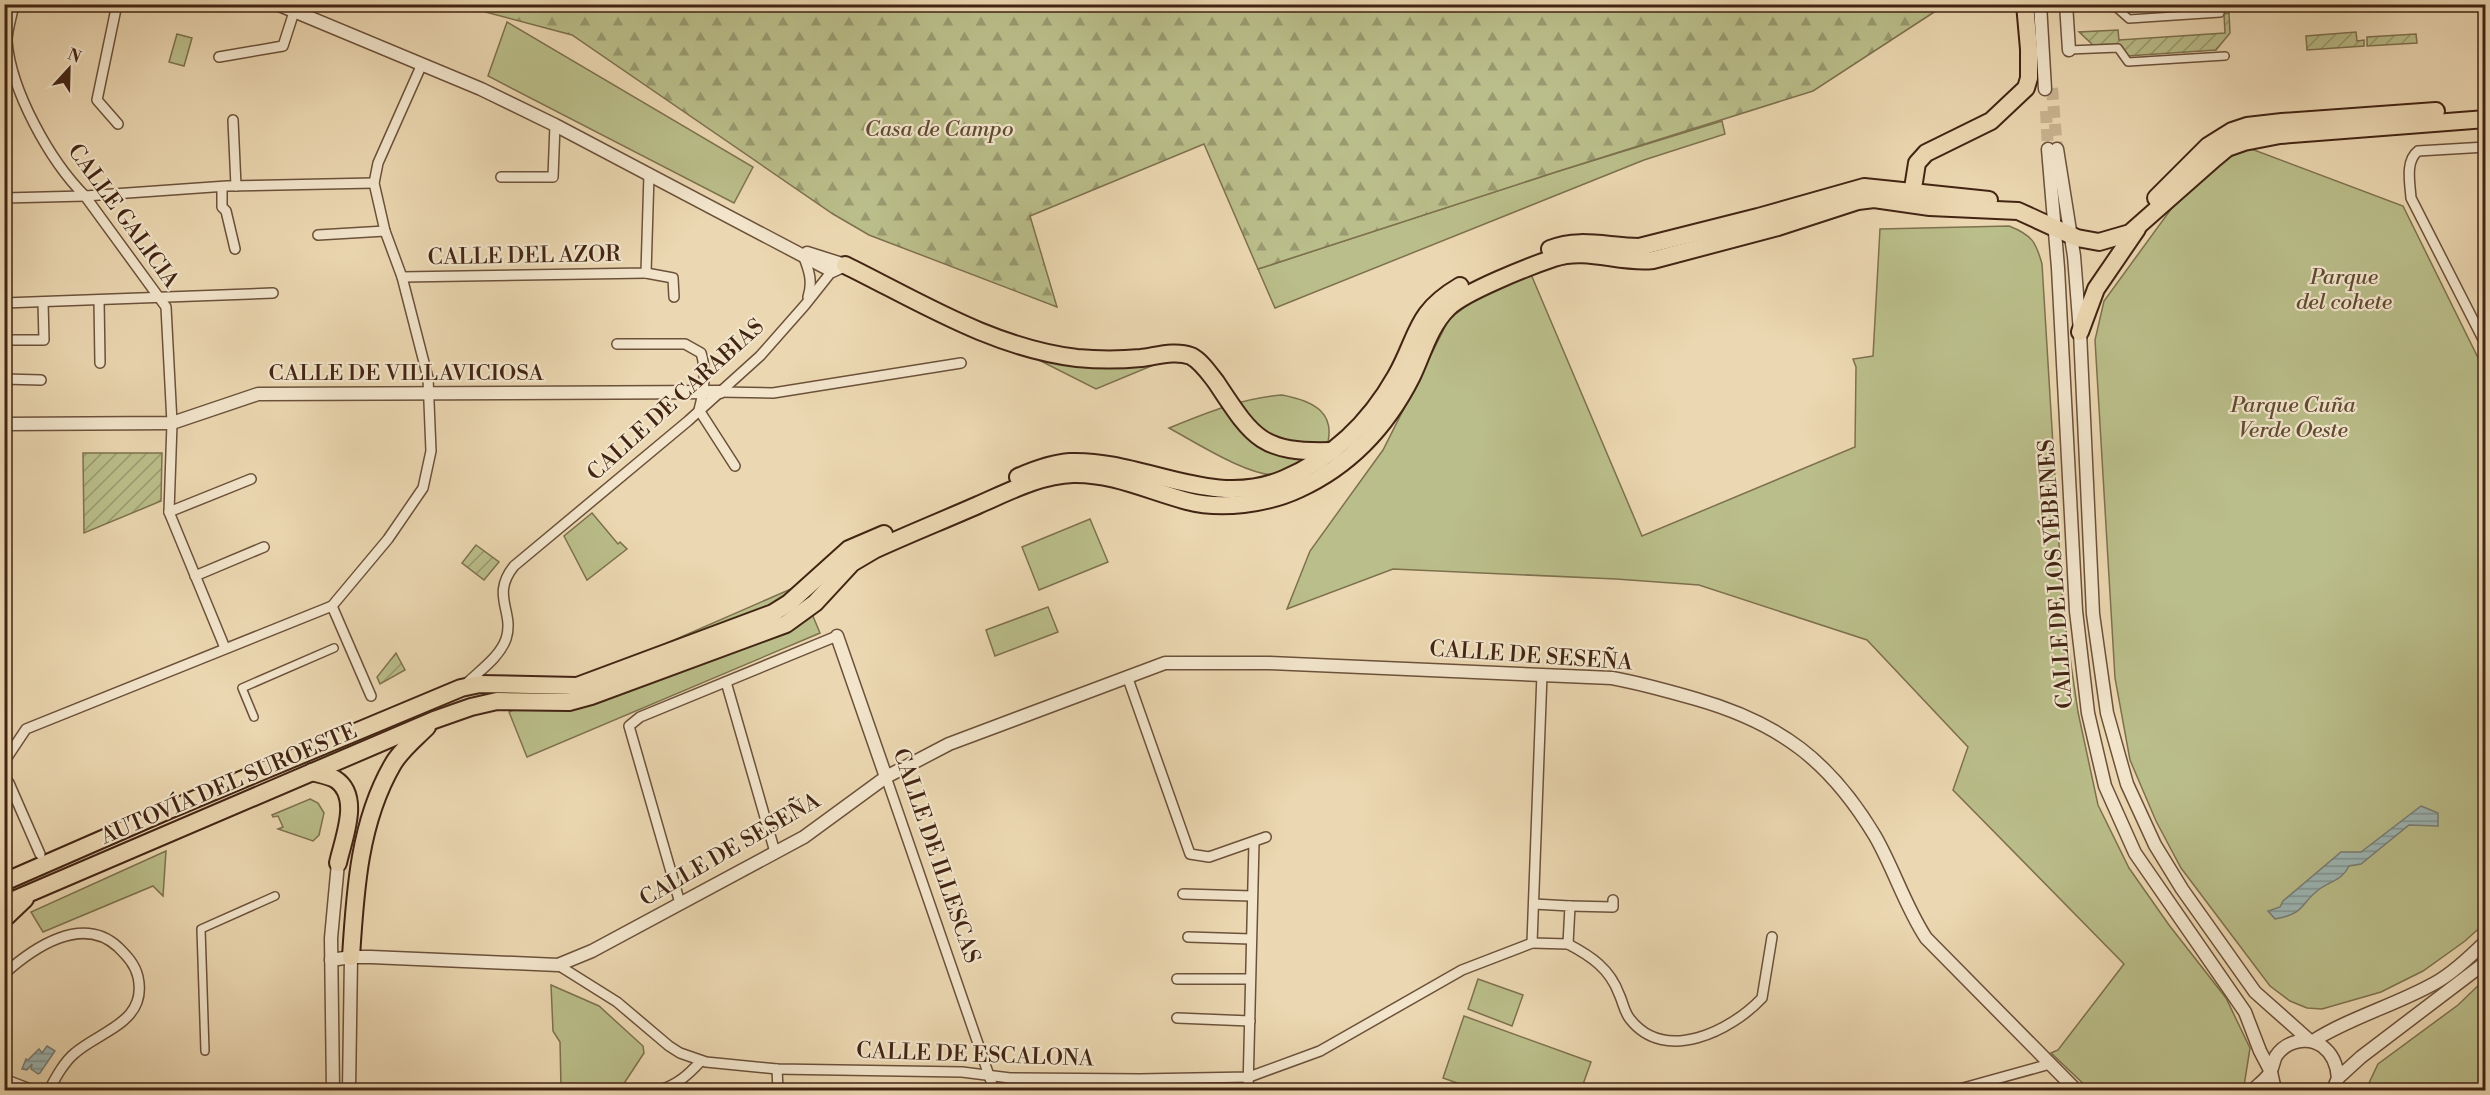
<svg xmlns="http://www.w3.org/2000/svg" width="2490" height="1095" font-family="'Libre Bodoni',serif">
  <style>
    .green { fill: #babe8a; stroke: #7e714e; stroke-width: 1.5 }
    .forest { fill: url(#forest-firs); stroke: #7e714e; stroke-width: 1.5 }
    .garden { fill: url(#garden-furrows); stroke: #7e714e; stroke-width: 1.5 }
    .water { fill: url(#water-rules); stroke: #787c75; stroke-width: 1.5 }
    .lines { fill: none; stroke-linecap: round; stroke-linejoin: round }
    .tertiary-tunnel { stroke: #c9b391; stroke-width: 12; stroke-dasharray: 12 6; stroke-linecap: butt }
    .pedestrian-casing { stroke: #6c513a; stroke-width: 10 }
    .minor-casing { stroke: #6c513a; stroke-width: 12 }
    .tertiary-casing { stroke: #6c513a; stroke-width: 15 }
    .motorway-casing { stroke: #422413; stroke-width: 20 }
    .pedestrian { stroke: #f2e5cc; stroke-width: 7 }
    .minor { stroke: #f2e5cc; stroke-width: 9 }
    .tertiary { stroke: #f2e5cc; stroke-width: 12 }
    .motorway { stroke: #ebd7b1; stroke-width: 16 }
    .labels { text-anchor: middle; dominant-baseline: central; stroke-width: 4.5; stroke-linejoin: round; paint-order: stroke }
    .park-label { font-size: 22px; font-style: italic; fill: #604a31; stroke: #f2e5cc }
    .street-label { font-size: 22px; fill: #422413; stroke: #f2e5cc }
  </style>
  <defs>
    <pattern id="forest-firs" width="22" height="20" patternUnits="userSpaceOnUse" patternTransform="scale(1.5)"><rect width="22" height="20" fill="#babe8a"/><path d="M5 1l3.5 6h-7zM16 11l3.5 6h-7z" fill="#999a70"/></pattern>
    <pattern id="garden-furrows" width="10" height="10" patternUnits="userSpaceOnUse" patternTransform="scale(1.5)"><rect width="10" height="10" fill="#babe8a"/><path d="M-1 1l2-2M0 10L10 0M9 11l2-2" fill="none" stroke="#999a70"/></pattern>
    <pattern id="water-rules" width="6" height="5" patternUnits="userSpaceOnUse" patternTransform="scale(1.5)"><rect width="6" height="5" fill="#9cb7b6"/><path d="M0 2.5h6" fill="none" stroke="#819593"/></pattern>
  </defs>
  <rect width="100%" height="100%" fill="#ebd7b1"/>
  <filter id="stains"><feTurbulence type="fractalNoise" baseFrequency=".00333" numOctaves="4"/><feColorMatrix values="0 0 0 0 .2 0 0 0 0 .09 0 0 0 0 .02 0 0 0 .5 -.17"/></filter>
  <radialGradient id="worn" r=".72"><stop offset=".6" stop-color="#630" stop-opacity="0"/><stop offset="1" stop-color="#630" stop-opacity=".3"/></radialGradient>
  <g class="green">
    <path d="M 507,22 L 753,167 L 734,203 L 488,76 Z"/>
    <path d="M 177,34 L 192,38 L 184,66 L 169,62 Z"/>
    <path d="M 1722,121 L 1725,134 L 1644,160 L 1275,308 L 1258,269 L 1559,171 Z"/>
    <path d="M 2230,141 L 2403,206 L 2485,372 L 2485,923 L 2465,941 L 2423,971 L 2381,992 L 2322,1009 L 2307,1008 L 2290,1001 L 2270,986 L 2181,868 L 2156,821 L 2130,760 L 2115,678 L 2095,340 L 2104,301 L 2209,157 Z"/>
    <path d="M 2009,226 C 2032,235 2036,242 2042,264 L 2063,610 L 2078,712 L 2098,805 L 2129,868 L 2169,925 L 2226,998 L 2250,1048 L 2244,1086 L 2239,1090 L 2090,1090 L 2051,1053 L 2058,1050 L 2124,964 L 1953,790 L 1968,747 L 1867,640 L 1699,585 L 1616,579 L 1393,569 L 1287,609 L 1310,551 L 1383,450 L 1448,321 C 1472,298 1501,286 1530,272 L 1642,536 L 1855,447 L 1856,367 L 1853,359 L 1873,356 L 1880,229 Z"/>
    <path d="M 1017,349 L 1168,359 L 1096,389 Z"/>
    <path d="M 1282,395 C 1314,401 1338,413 1326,449 C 1315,456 1293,473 1281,475 C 1252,479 1195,442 1169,428 C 1206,413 1242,398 1282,395 Z"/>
    <path d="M 592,513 L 618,544 L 620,542 L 627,549 L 587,580 L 564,536 Z"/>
    <path d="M 1090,519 L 1108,562 L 1039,590 L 1022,547 Z"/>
    <path d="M 800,585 L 820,633 L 527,757 L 509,712 Z"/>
    <path d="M 1048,607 L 1058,632 L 995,656 L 986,630 Z"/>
    <path d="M 310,799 L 318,803 L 324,813 L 319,835 L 313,841 L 278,829 L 283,827 L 278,816 L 273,817 L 272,815 Z"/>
    <path d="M 166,851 L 163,896 L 153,886 L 43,932 L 31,912 Z"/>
    <path d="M 1478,979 L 1523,995 L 1512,1026 L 1468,1009 Z"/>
    <path d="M 2485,979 L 2485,1090 L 2369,1090 L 2368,1085 L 2378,1064 L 2458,1005 Z"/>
    <path d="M 551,985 L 599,1006 L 643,1046 L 644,1053 L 623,1085 L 561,1088 L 560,1042 L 553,1031 Z"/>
    <path d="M 1464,1016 L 1591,1062 L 1581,1090 L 1477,1090 L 1443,1078 Z"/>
  </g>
  <path class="forest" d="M 459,5 L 1945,4 L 1945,5 L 1813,91 L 1559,171 L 1258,269 L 1204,144 L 1030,216 L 1057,307 L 869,235 L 833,214 L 572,35 Z"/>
  <g class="garden">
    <path d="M 2119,5 L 2212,5 L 2210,7 L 2128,12 Z"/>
    <path d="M 2229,13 L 2230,33 L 2216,50 L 2127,56 L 2119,44 L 2093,45 L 2079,32 L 2118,30 L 2119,40 L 2225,33 L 2224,14 Z"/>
    <path d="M 2356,32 L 2357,41 L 2364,40 L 2364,46 L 2307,50 L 2306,36 Z"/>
    <path d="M 2416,34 L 2417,43 L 2367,46 L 2367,37 Z"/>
    <path d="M 83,453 L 162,453 L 161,501 L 84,533 Z"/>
    <path d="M 476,545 L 499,562 L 484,580 L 462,563 Z"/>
    <path d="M 396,653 L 405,670 L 380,684 L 377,677 Z"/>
  </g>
  <g class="water">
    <path d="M 2421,806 L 2438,813 L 2438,826 L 2409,825 L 2361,864 L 2349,866 C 2342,880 2333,880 2321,888 C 2299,903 2308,913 2275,919 L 2268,911 L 2280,907 L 2283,901 L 2341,852 L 2361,852 Z"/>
    <path d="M 47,1046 L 55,1051 L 40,1073 L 38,1074 L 31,1069 L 32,1064 L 27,1070 L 22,1069 L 26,1059 L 28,1060 L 39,1049 L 42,1053 Z"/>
  </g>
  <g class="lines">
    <g class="tertiary-tunnel">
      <path d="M 2052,88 L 2057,149"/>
      <path d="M 2046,111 L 2048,149"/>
    </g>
    <defs>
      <g id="pedestrian">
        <path d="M 2112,4 L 2129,19 L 2220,13"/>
        <path d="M 2069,50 L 2118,48 L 2128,62 L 2225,56"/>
        <path d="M 254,717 L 242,688 L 334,648"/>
        <path d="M 205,1051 L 201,929 L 275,896"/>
      </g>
      <g id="minor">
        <path d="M 14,4 C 12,16 7,30 7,41 C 11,91 50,161 85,196 L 166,307 L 172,423 L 169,512 L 225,648"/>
        <path d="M 117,4 L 97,100 L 118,124"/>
        <path d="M 219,57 L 283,46 L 294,12"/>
        <path d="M 233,120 L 236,186"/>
        <path d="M 2486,147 L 2418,151 C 2405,161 2410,183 2411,198 L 2486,345"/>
        <path d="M 501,177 L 553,177 L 555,125"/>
        <path d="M 222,187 L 222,207 L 226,211 L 235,249"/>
        <path d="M 4,198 L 85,196 L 227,186 L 374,183"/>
        <path d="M 318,235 L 385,231"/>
        <path d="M 803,255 C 809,270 813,282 808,297"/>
        <path d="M 646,273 L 673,278 L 674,297"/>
        <path d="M 402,277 L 646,273 L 649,174"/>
        <path d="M 99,300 L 100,363"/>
        <path d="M 4,303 L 273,293"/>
        <path d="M 4,340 L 44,340 L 43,302"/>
        <path d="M 617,344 L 685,344 L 701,353 C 707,371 704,391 699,410 L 735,466"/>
        <path d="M 4,379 L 41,380"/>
        <path d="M 720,392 L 773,393 L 961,363"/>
        <path d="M 169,512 L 251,479"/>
        <path d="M 195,576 L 264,547"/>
        <path d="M 332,606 L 371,696"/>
        <path d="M 1127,676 L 1190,854 L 1209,857 L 1266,837"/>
        <path d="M 726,682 L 775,852"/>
        <path d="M 465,685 C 479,671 499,658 506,639 C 515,611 490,596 514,566 L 688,421 L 760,356 L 805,305 L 832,271"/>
        <path d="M 4,762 L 26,729 L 332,606 L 388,539 L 423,488 L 431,451 L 428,378 L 402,277 L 385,231 L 374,183 L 378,163 L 422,64"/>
        <path d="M 886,777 L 994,1090"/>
        <path d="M 4,780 L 9,783 L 40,854"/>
        <path d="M 1183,894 L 1252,896"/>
        <path d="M 680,903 L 629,726 L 640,717 L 837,636"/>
        <path d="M 1570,906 L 1613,907 L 1613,900"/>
        <path d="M 1188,937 L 1251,939"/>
        <path d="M 1532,943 L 1568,944 L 1570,906 L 1534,904"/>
        <path d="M 1568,944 C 1591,956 1610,969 1619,994 C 1623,1002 1624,1012 1630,1019 C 1665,1064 1731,1031 1762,998 L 1772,937"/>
        <path d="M 558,965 L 617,1002 L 669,1046 L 680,1053 L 706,1062 L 777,1069 L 962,1072 L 1010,1078 L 1140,1079 L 1249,1077 L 1320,1051 L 1462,970 L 1532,943 L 1542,674"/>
        <path d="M 4,974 C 33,948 82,914 118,947 C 127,956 135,964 138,977 C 148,1022 100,1031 75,1053 C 64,1062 56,1077 49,1090"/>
        <path d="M 1177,979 L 1250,979"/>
        <path d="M 1177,1018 L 1250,1021"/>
        <path d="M 777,1069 L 778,1090"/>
        <path d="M 4,1079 L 33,1090"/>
        <path d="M 660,1090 C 678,1084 688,1075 701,1061"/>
        <path d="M 1248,1090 L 1254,842"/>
        <path d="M 1956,1090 L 2050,1064"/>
      </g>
      <g id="tertiary">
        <path d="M 277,4 L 481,89 L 555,125 L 832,271 L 845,265"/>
        <path d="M 2040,4 L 2045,89"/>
        <path d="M 2066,4 L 2069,50"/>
        <path d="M 2048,149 L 2058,268 L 2076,611 L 2088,713 L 2105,786 L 2135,853 L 2245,1012 L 2260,1051 L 2271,1072 L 2275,1090"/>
        <path d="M 2057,149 L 2074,256 L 2080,332 L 2093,614 L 2107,713 L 2127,784 L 2155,845 L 2182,889 L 2255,992 L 2309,1040"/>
        <path d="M 807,253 L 845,265"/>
        <path d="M 4,424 L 172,423 L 258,394 L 720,392"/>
        <path d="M 837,636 L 886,777"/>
        <path d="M 331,960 L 351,957 L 371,957 L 558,965 L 592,951 L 804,837 L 886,777 L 949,744 L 1165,663 L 1269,663 L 1612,678 C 1640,683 1668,691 1696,699 C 1780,723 1830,761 1875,836 C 1894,869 1905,906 1926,938 L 2076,1090"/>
        <path d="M 2313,1041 C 2351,1017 2396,1005 2435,983 C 2453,973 2471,956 2486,941"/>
        <path d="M 333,1090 L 331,938 L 338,863"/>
        <path d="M 349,1090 L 351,957"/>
        <path d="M 2253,1090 C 2258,1085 2265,1080 2269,1074 C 2273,1069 2273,1062 2276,1056 C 2286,1041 2307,1036 2322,1046 C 2333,1054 2337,1065 2338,1078"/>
        <path d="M 2333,1090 L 2338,1078 L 2361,1057 L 2486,962"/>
      </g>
      <g id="motorway">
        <path d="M 2156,198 L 2208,146 L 2232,131 L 2247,126 L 2282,122 L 2436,111"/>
        <path d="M 1911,201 L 1917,163 L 1926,153 L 1991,121 L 2026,88 L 2029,78 L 2029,49 L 2025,4"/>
        <path d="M 1550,249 C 1580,237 1608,247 1639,247 L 1758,217 L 1864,187 L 1989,200"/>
        <path d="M 845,265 C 920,302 993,348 1077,358 C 1098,360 1120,360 1141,358 C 1157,356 1175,350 1191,356 C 1201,361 1209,373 1216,382 C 1253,438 1261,453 1331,451"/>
        <path d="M 2080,332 L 2096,289 L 2137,229"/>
        <path d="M 1018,477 C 1034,470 1052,463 1070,462 C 1143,459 1210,510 1284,479 C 1333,458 1370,422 1396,376 C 1419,335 1414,313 1460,286"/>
        <path d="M 312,772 C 319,774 329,776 335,779 C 362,796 343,839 338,863"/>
        <path d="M 4,882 L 169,810 L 461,688 L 480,684 L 577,686 L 773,613 L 789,603 L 849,549 L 884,534"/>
        <path d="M 4,904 L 434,720 L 471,707 L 497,701 L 569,702 L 591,696 L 786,624 L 815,603 L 852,563 L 874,550 C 909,534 944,520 978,505 C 1008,492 1040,475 1073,474 C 1113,473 1149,491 1187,501 C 1221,510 1267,504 1299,489 C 1349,466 1387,426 1412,376 C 1423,353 1429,327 1448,308 C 1464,292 1530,266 1554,258 C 1587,247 1620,264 1653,260 L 1778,227 L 1858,201 L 1874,199 L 1930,207 L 2018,211 L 2077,238 L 2099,242 L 2130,233 L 2215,158 L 2227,148 L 2244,142 L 2280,135 L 2486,119"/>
        <path d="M 4,919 L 25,899"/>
        <path d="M 351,957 C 355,892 359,822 393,764 C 401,750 415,739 427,727"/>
      </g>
    </defs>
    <use href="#pedestrian" class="pedestrian-casing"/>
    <use href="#minor" class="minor-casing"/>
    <use href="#tertiary" class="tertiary-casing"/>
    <use href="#motorway" class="motorway-casing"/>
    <use href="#pedestrian" class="pedestrian"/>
    <use href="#minor" class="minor"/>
    <use href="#tertiary" class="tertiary"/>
    <use href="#motorway" class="motorway"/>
  </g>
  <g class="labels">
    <g class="park-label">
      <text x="939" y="129">Casa de Campo</text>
      <text x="2344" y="277">Parque<tspan x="2344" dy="25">del cohete</tspan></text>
      <text x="2293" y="405">Parque Cuña<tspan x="2293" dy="25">Verde Oeste</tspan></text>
    </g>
    <g class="street-label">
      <text transform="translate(123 216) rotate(54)">CALLE GALICIA</text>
      <text transform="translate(524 256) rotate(-1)">CALLE DEL AZOR</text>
      <text x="406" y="373">CALLE DE VILLAVICIOSA</text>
      <text transform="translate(676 400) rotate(-42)">CALLE DE CARABIAS</text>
      <text transform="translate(2056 574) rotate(-94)">CALLE DE LOS YÉBENES</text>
      <text transform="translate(1531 656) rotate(4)">CALLE DE SESEÑA</text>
      <text transform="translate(229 784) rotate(-23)">AUTOVÍA DEL SUROESTE</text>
      <text transform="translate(730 850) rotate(-30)">CALLE DE SESEÑA</text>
      <text transform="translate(936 856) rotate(71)">CALLE DE ILLESCAS</text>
      <text transform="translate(975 1055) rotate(2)">CALLE DE ESCALONA</text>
    </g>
  </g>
  <rect width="2490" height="1095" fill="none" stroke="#ebd7b1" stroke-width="24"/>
  <rect x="6" y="6" width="2478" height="1083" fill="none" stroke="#422413" stroke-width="3"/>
  <rect x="12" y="12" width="2466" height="1071" fill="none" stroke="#422413" stroke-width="1.5"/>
  <g transform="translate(69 69) rotate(22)" stroke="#f2e5cc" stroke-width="4.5" paint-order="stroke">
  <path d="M0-4.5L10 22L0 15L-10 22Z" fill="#422413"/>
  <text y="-9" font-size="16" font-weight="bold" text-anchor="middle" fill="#422413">N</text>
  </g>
  <rect width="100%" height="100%" filter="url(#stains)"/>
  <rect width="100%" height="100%" fill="url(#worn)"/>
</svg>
